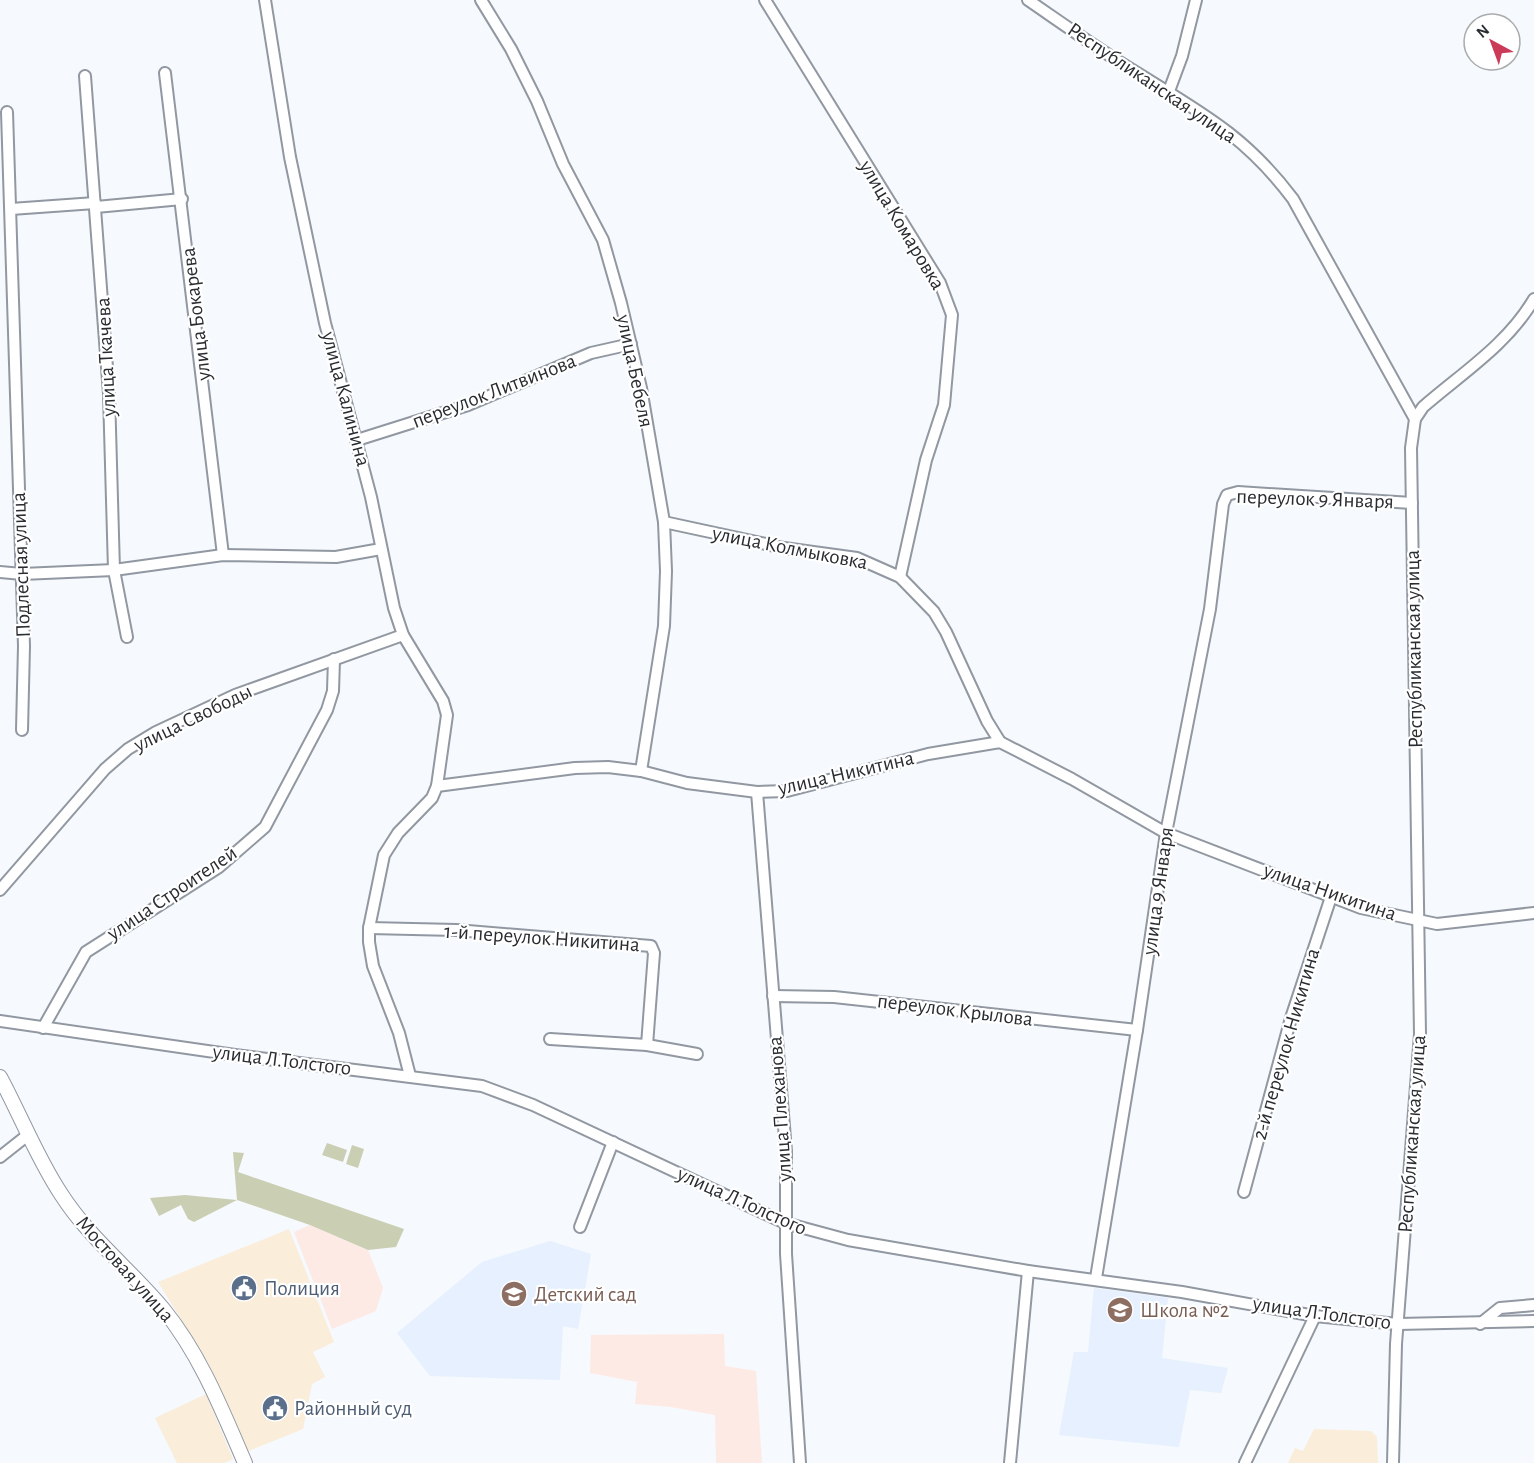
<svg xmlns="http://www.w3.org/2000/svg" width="1534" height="1463" font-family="'Alegreya Sans',sans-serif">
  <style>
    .commercial { fill: #faedd9 }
    .industrial { fill: #feeae4 }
    .built { fill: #e6f0fe }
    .green { fill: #cacfb4 }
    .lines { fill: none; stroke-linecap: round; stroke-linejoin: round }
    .minor-casing { stroke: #9198a2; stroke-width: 14 }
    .major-casing { stroke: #9198a2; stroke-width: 16 }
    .minor { stroke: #fff; stroke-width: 10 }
    .major { stroke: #fff; stroke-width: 14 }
    .labels { text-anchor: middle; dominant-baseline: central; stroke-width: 4.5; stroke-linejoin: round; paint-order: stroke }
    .street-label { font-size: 21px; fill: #292c30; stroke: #fff }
    .service-label { font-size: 21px; fill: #4e5e75; stroke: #fff; text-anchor: start }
    .education-label { font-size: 21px; fill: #785e54; stroke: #fff; text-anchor: start }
  </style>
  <rect width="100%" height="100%" fill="#f6f9fd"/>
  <g class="commercial">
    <path d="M 289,1229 L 334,1342 L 313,1352 L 325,1377 L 312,1384 L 303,1429 L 246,1452 L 208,1363 L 158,1282 Z"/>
    <path d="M 206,1394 L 233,1459 L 224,1463 L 177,1463 L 155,1418 Z"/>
    <path d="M 1314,1429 L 1371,1431 L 1377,1437 L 1378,1463 L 1288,1463 L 1295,1448 L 1303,1451 Z"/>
  </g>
  <g class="industrial">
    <path d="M 310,1225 L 368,1250 L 383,1288 L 376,1311 L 332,1329 L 294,1232 Z"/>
    <path d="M 724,1334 L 725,1366 L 756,1371 L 762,1463 L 716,1463 L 715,1415 L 671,1407 L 635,1404 L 637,1382 L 590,1373 L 591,1335 Z"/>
  </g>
  <g class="built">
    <path d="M 550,1241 L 591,1254 L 578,1329 L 563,1326 L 560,1380 L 430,1376 L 397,1333 L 482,1262 Z"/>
    <path d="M 1094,1288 L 1168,1298 L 1162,1358 L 1228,1368 L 1221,1393 L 1190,1390 L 1179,1447 L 1059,1435 L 1074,1352 L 1088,1352 Z"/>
  </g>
  <g class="green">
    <path d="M 327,1143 L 347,1150 L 343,1162 L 322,1155 Z"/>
    <path d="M 352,1145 L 364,1149 L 358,1168 L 346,1164 Z"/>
    <path d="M 233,1152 L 244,1153 L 238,1172 L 404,1229 L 396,1247 L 368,1250 L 310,1225 L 237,1200 L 194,1222 L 188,1219 L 181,1205 L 159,1216 L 150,1198 L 185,1195 L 237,1200 Z"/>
  </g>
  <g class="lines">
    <defs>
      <g id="minor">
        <path d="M 265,0 L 290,157 L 325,323 L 371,497 L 394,608 L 403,635 L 443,701 L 447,715 L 437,786"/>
        <path d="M 481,0 L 511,49 L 537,101 L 563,164 L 603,240 L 621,303 L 641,388 L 664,522 L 666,571 L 664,626 L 641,771"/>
        <path d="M 765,0 L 940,283 L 952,315 L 944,405 L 926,460 L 900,577"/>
        <path d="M 1028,0 C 1063,24 1098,49 1134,71 C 1200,112 1245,135 1293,199 L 1415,419 L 1411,448 L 1420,1034 L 1396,1344 L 1393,1463"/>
        <path d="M 165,73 L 223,555"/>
        <path d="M 85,76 L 109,394 L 114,570 L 127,637"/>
        <path d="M 1169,91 L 1182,56 L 1196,0"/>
        <path d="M 7,112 L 24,646 L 22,730"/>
        <path d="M 96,207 L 182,199"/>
        <path d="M 11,209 L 95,203"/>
        <path d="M 1415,419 L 1423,407 C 1462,373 1507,345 1534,299"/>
        <path d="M 357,440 L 468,405 L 591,353 L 631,344"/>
        <path d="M 664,522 L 784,548 L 857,558 L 900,577 L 934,612 L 946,632 L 987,721 L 1000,742"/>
        <path d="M 0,572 L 22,574 L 114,570 L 223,555 L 336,557 L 381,549"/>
        <path d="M 757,792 L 786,1151 L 786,1254 L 800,1463"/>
        <path d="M 0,890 L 105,769 L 128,749 L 156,732 L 235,695 L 403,635"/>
        <path d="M 369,928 L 456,930 L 651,946 L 654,953 L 647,1045 L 550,1039"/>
        <path d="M 773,996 L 834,997 L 1137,1030"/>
        <path d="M 0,1021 L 235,1055 L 482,1086 L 533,1105 L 785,1223 L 848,1240 L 1028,1271 L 1182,1292 L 1315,1316 L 1398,1324 L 1534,1321"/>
        <path d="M 43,1028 L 86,952 L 219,867 L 265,827 L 327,710 L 333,691 L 334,659"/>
        <path d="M 647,1045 L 697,1054"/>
        <path d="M 410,1076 L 399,1033 L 373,966 L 369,942 L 369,928 L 384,855 L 398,833 L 432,798 L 437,786 L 575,768 L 608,767 L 641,771 L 687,783 L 757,792 L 787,791 L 928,754 L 1000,742 L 1072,779 L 1166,833 L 1361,908 L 1437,924 L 1534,913"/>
        <path d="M 0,1157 L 29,1134"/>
        <path d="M 1244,1192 L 1291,1018 L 1331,897"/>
        <path d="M 580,1227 L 613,1142"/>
        <path d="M 1096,1278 L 1137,1030 L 1166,833 L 1210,609 L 1223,504 L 1227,495 L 1238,492 L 1412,503"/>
        <path d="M 1480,1324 L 1500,1308 L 1534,1305"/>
        <path d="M 1010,1463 L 1028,1271"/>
        <path d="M 1245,1463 L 1315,1316"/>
      </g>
      <path id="major" d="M 0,1077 C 21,1116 37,1158 61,1194 C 89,1238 131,1270 164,1310 C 201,1356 222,1410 245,1463"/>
    </defs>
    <use href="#minor" class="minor-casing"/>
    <use href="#major" class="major-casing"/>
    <use href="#minor" class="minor"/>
    <use href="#major" class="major"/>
  </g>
  <defs>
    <symbol id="civic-disc" viewBox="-11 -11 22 22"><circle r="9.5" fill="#5c6f8a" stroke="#fff"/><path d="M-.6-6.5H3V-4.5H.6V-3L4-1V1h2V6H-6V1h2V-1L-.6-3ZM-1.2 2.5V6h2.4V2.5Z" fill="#fff"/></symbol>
    <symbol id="school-disc" viewBox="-11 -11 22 22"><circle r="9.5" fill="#8d6e63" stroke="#fff"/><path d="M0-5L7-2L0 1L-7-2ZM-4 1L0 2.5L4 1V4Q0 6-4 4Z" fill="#fff"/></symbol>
  </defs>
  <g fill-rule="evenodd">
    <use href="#civic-disc" x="229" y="1273" width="30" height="30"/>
    <use href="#school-disc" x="499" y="1279" width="30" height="30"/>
    <use href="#school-disc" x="1105" y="1295" width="30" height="30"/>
    <use href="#civic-disc" x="260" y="1393" width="30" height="30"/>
  </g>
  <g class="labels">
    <g class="street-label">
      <text transform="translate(1152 83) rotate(34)">Республиканская улица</text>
      <text transform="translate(902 225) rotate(59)">улица Комаровка</text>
      <text transform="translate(196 314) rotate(-97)">улица Бокарева</text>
      <text transform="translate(106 357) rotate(-93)">улица Ткачева</text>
      <text transform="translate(635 371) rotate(78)">улица Бебеля</text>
      <text transform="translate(494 391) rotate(-21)">переулок Литвинова</text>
      <text transform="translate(346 399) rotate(75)">улица Калинина</text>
      <text transform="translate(1315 499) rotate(2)">переулок 9 Января</text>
      <text transform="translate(790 548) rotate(11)">улица Колмыковка</text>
      <text transform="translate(21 565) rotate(-92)">Подлесная улица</text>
      <text transform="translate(1414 649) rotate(-91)">Республиканская улица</text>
      <text transform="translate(193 718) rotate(-26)">улица Свободы</text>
      <text transform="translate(846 773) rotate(-13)">улица Никитина</text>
      <text transform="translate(1158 891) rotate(-82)">улица 9 Января</text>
      <text transform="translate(1330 892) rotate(19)">улица Никитина</text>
      <text transform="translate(172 893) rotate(-34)">улица Строителей</text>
      <text transform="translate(542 938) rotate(4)">1-й переулок Никитина</text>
      <text transform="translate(955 1010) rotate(7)">переулок Крылова</text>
      <text transform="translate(1286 1044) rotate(-74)">2-й переулок Никитина</text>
      <text transform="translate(282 1060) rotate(7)">улица Л.Толстого</text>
      <text transform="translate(780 1109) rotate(-94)">улица Плеханова</text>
      <text transform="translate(1412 1134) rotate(-86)">Республиканская улица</text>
      <text transform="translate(742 1201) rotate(24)">улица Л.Толстого</text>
      <text transform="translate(125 1269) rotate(48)">Мостовая улица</text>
      <text transform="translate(1322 1313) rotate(8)">улица Л.Толстого</text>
    </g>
    <g class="service-label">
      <text x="264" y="1288">Полиция</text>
      <text x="294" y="1408">Районный суд</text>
    </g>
    <g class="education-label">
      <text x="534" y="1294">Детский сад</text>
      <text x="1140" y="1310">Школа №2</text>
    </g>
  </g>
  <g transform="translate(1492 42) rotate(319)"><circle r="28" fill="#ffffff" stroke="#a9abac" stroke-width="1.5"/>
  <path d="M0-4.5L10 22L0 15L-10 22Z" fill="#cb3b58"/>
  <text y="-9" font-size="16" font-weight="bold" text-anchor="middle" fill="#292c30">N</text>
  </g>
</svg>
